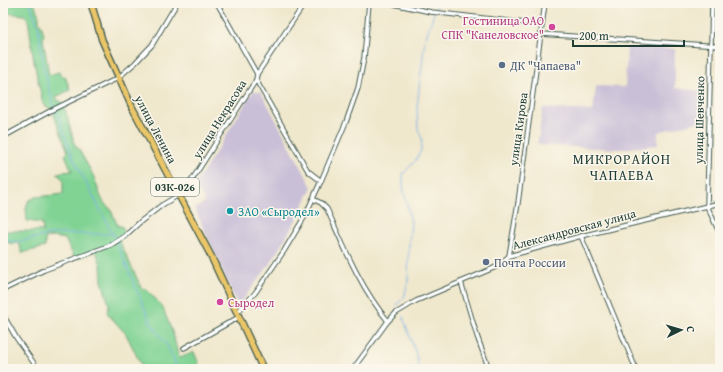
<svg xmlns="http://www.w3.org/2000/svg" width="723" height="372" font-family="'Gentium Book Plus',serif">
  <style>
    .industrial { fill: #c9bfd7 }
    .green { fill: #81d394; stroke: #508864 }
    .lines { fill: none; stroke-linecap: round; stroke-linejoin: round }
    .stream { stroke: #79b0e8; stroke-width: 1 }
    .street-casing { stroke: #3e574b; stroke-width: 5.5 }
    .primary-casing { stroke: #3e574b; stroke-width: 8 }
    .street { stroke: #fff; stroke-width: 3.5 }
    .primary { stroke: #eac669; stroke-width: 5.5 }
    .hotel-dot { fill: #d1479c; stroke: #fbf7ec; stroke-width: 1.5 }
    .service-dot { fill: #5c6f8a; stroke: #fbf7ec; stroke-width: 1.5 }
    .culture-dot { fill: #0f9aa8; stroke: #fbf7ec; stroke-width: 1.5 }
    .labels { text-anchor: middle; dominant-baseline: central; stroke-width: 3; stroke-linejoin: round; paint-order: stroke }
    .shield { fill: #fbf7ec; stroke: #61756b; stroke-width: 1 }
    .shield-label { font-size: 11px; font-weight: bold; fill: #1f3d34 }
    .hotel-label { font-size: 12px; fill: #b23c85; stroke: #fbf7ec; text-anchor: end }
    .service-label { font-size: 12px; fill: #4e5e75; stroke: #fbf7ec; text-anchor: start }
    .street-label { font-size: 12px; fill: #1f3d34; stroke: #fbf7ec }
    .culture-label { font-size: 12px; fill: #0d838f; stroke: #fbf7ec; text-anchor: start }
    .quarter-label { font-size: 14px; letter-spacing: 1px; fill: #1f3d34; stroke: #fbf7ec }
  </style>
  <rect width="100%" height="100%" fill="#fbf7ec"/>
  <filter id="ink" filterUnits="userSpaceOnUse"><feTurbulence type="fractalNoise" baseFrequency=".025" numOctaves="2"/><feDisplacementMap in="SourceGraphic" scale="8" xChannelSelector="R" yChannelSelector="G"/><feConvolveMatrix kernelMatrix="1 2 1 2 8 2 1 2 1" color-interpolation-filters="sRGB"/></filter>
  <filter id="wash" filterUnits="userSpaceOnUse"><feTurbulence type="fractalNoise" baseFrequency=".012" numOctaves="4" result="noise"/><feDisplacementMap in="SourceGraphic" scale="16" xChannelSelector="R" yChannelSelector="G"/><feGaussianBlur stdDeviation="0.9" result="paint"/><feColorMatrix in="noise" values="0 0 0 0 0 0 0 0 0 0 0 0 0 0 0 0 0 1.4 0 .05"/><feComposite in="paint" operator="in"/></filter>
  <g filter="url(#wash)">
    <rect width="100%" height="100%" fill="#f0e8cd"/>
    <g class="industrial">
      <path d="M 627,47 L 675,49 L 675,88 L 703,91 L 701,121 L 658,132 L 658,145 L 619,149 L 537,145 L 543,108 L 593,111 L 596,86 L 625,87 Z"/>
      <path d="M 253,91 L 261,92 L 312,187 L 294,224 L 270,264 L 238,306 L 195,209 L 205,202 L 195,185 L 224,139 Z"/>
    </g>
    <path class="green" d="M 4,3 L 34,3 L 39,16 L 39,21 L 42,27 L 44,35 L 43,38 L 49,75 L 59,72 L 61,76 L 65,76 L 70,90 L 56,97 L 58,101 L 61,101 L 66,112 L 75,146 L 77,147 C 83,156 88,166 93,175 C 98,185 100,204 111,209 L 112,213 L 118,226 L 122,226 L 125,233 L 125,236 L 119,240 L 142,289 L 145,288 L 162,306 L 173,334 L 179,358 L 180,358 L 194,352 L 201,369 L 143,369 L 126,334 L 107,313 L 109,305 L 102,281 L 101,265 L 96,251 L 75,259 L 65,239 L 54,237 L 45,238 L 45,247 L 22,253 L 19,243 L 13,244 L 3,241 L 3,233 L 4,231 L 43,231 L 42,223 L 27,221 L 26,209 L 28,201 L 36,197 L 63,194 L 63,179 L 57,174 L 61,172 L 72,171 L 65,155 L 68,152 L 52,110 L 43,104 L 34,62 L 28,19 L 24,15 L 7,13 Z"/>
    <g class="lines">
      <g class="stream">
        <path d="M 30,3 L 39,29 L 43,64 L 54,107"/>
        <path d="M 435,10 L 437,3"/>
        <path d="M 56,110 L 73,158 L 113,234 L 151,323 L 168,347 L 178,369"/>
        <path d="M 3,240 L 15,242 L 54,234 L 113,234"/>
        <path d="M 397,306 L 398,303 L 404,298 L 408,282 L 409,245 L 411,222 L 403,187 L 403,174 L 416,160 L 421,150 L 422,139 L 418,129 L 417,109 L 419,89 L 425,40 L 434,13"/>
        <path d="M 403,317 L 416,354 L 419,369"/>
      </g>
    </g>
  </g>
  <g filter="url(#ink)">
    <g class="lines">
      <defs>
        <g id="street">
          <path d="M 217,3 L 257,74"/>
          <path d="M 389,3 L 431,12 L 542,25"/>
          <path d="M 712,3 L 707,206 L 720,234"/>
          <path d="M 541,34 L 720,46"/>
          <path d="M 256,80 L 308,171 L 321,181"/>
          <path d="M 3,137 L 52,110 L 118,78 L 135,63 L 152,45 L 177,3"/>
          <path d="M 313,199 L 321,203 L 327,209 C 344,247 361,289 388,321"/>
          <path d="M 581,236 L 636,369"/>
          <path d="M 509,256 L 518,203 L 545,3"/>
          <path d="M 461,282 L 477,336 L 489,369"/>
          <path d="M 3,290 L 44,270 L 111,245 L 125,236 L 140,222 L 162,205 L 182,193 L 188,186 L 256,80 L 257,74 L 305,3"/>
          <path d="M 237,313 L 255,293 L 284,251 L 305,216 L 321,181 L 346,122 L 358,88 L 364,58 L 369,3"/>
          <path d="M 3,315 L 17,339 L 38,369"/>
          <path d="M 184,348 L 239,317"/>
          <path d="M 353,369 L 388,321 L 396,313 L 416,301 L 496,267 L 509,256 L 581,236 L 720,203"/>
        </g>
        <path id="primary" d="M 91,3 L 102,40 L 132,107 L 210,254 L 263,369"/>
      </defs>
      <use href="#street" class="street-casing"/>
      <use href="#primary" class="primary-casing"/>
      <use href="#street" class="street"/>
      <use href="#primary" class="primary"/>
    </g>
  </g>
  <g class="hotel-dot">
    <circle cx="552" cy="27" r="4"/>
    <circle cx="220" cy="302" r="4"/>
  </g>
  <g class="service-dot">
    <circle cx="502" cy="65" r="4"/>
    <circle cx="486" cy="262" r="4"/>
  </g>
  <circle class="culture-dot" cx="230" cy="211" r="4"/>
  <g class="labels">
    <rect class="shield" x="151" y="178" width="48" height="18" rx="3"/>
    <g class="shield-label">
      <text x="175" y="187">03К-026</text>
    </g>
    <g class="hotel-label">
      <text x="544" y="20">Гостиница ОАО<tspan x="544" dy="14">СПК "Канеловское"</tspan></text>
      <text x="228" y="302" text-anchor="start">Сыродел</text>
    </g>
    <g class="service-label">
      <text x="510" y="65">ДК "Чапаева"</text>
      <text x="494" y="262">Почта России</text>
    </g>
    <g class="street-label">
      <text transform="translate(219 119) rotate(-58)">улица Некрасова</text>
      <text transform="translate(699 120) rotate(-89)">улица Шевченко</text>
      <text transform="translate(156 129) rotate(62)">улица Ленина</text>
      <text transform="translate(518 129) rotate(-82)">улица Кирова</text>
      <text transform="translate(574 229) rotate(-15)">Александровская улица</text>
    </g>
    <g class="culture-label">
      <text x="238" y="211">ЗАО «Сыродел»</text>
    </g>
    <g class="quarter-label">
      <text x="622" y="159">МИКРОРАЙОН<tspan x="622" dy="16">ЧАПАЕВА</tspan></text>
    </g>
  </g>
  <rect width="723" height="372" fill="none" stroke="#fbf7ec" stroke-width="16"/>
  <g transform="translate(681 330) rotate(85)" stroke="#fbf7ec" stroke-width="3" paint-order="stroke">
  <path d="M0-3L7 15L0 10L-7 15Z" fill="#1f3d34"/>
  <text y="-6" font-size="11" font-weight="bold" text-anchor="middle" fill="#1f3d34">С</text>
  </g>
  <path d="M573 40v6h111v-6" fill="none" stroke="#1f3d34" stroke-width="2"/>
  <text x="579" y="40" font-size="12" fill="#1f3d34" stroke="#fbf7ec" stroke-width="3" paint-order="stroke">200 m</text>
</svg>
